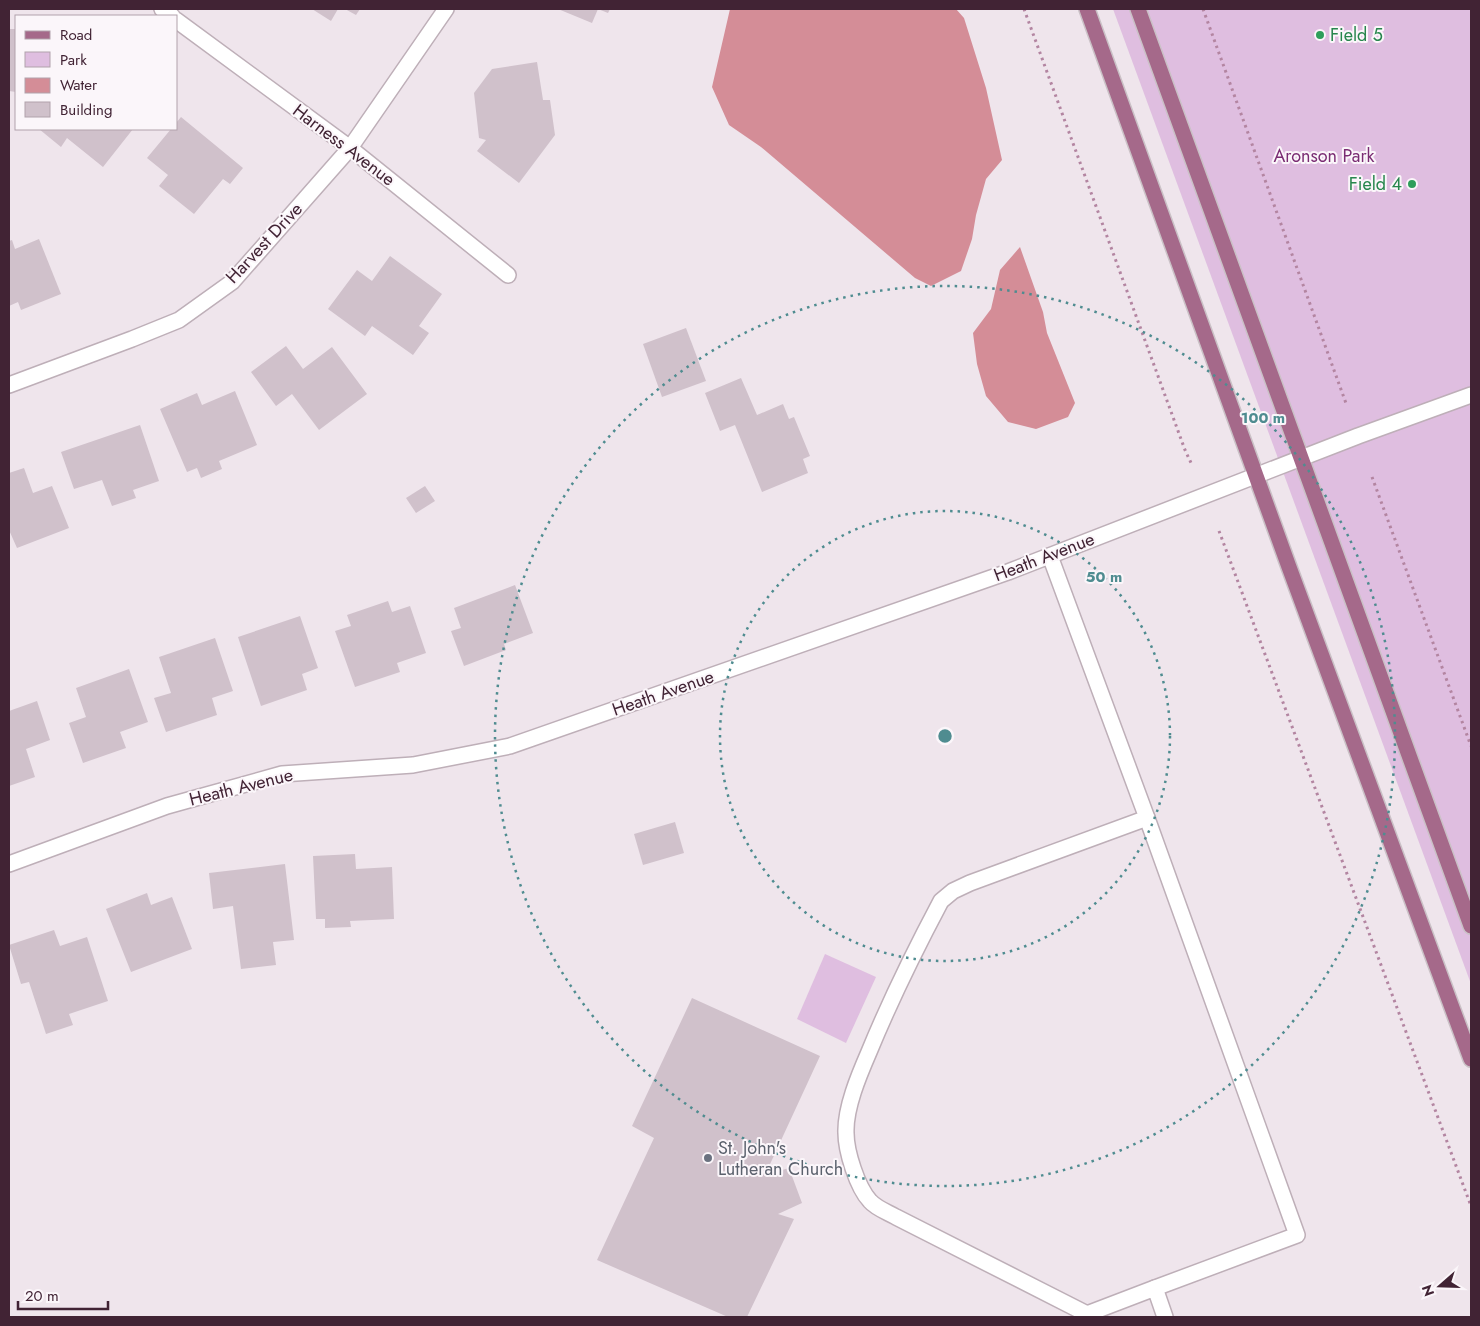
<svg xmlns="http://www.w3.org/2000/svg" width="1480" height="1326" font-family="Jost,sans-serif">
  <style>
    .green { fill: #dfbee0 }
    .water { fill: #d48d97 }
    .building { fill: #d0c1cb }
    .lines { fill: none; stroke-linecap: round; stroke-linejoin: round }
    .minor-casing { stroke: #beafb8; stroke-width: 18 }
    .major-casing { stroke: #cac1c6; stroke-width: 18 }
    .path { stroke: #b385a1; stroke-width: 3; stroke-dasharray: 2.5 4; stroke-linecap: butt }
    .minor { stroke: #fff; stroke-width: 15 }
    .major { stroke: #a5698a; stroke-width: 15 }
    .ring { fill: none; stroke: #4f8c90; stroke-width: 2.5; stroke-dasharray: 2.5 5 }
    .leisure-dot { fill: #2e9e5b; stroke: #fbf6fa; stroke-width: 2 }
    .worship-dot { fill: #6b7280; stroke: #fbf6fa; stroke-width: 2 }
    .labels { text-anchor: middle; dominant-baseline: central; stroke-width: 4; stroke-linejoin: round; paint-order: stroke }
    .leisure-label { font-size: 18px; fill: #27864d; stroke: #fbf6fa; text-anchor: start }
    .street-label { font-size: 18px; fill: #412334; stroke: #fbf6fa }
    .park-label { font-size: 18px; fill: #7a2c73; stroke: #fbf6fa }
    .worship-label { font-size: 18px; fill: #5b616d; stroke: #fbf6fa; text-anchor: start }
    .centre { fill: #4f8c90; stroke: #fbf6fa; stroke-width: 2.5 }
    .ring-label { font-size: 15px; text-anchor: middle; font-weight: bold; fill: #4f8c90; stroke: #fbf6fa; stroke-width: 4; stroke-linejoin: round; paint-order: stroke }
  </style>
  <rect width="100%" height="100%" fill="#efe5ec"/>
  <g class="green">
    <path d="M 1113,9 L 1471,9 L 1471,984 Z"/>
    <path d="M 825,954 L 876,977 L 846,1043 L 797,1019 Z"/>
  </g>
  <g class="water">
    <path d="M 730,9 L 956,9 L 964,18 L 986,88 L 1002,160 L 986,179 L 976,215 L 972,239 L 961,271 L 931,286 L 915,278 L 761,147 L 729,125 L 712,87 Z"/>
    <path d="M 1020,247 L 1043,312 L 1047,333 L 1075,403 L 1068,417 L 1036,429 L 1008,422 L 986,396 L 977,364 L 973,333 L 991,309 L 1000,270 Z"/>
  </g>
  <g class="building">
    <path d="M 312,9 L 338,9 L 331,21 Z"/>
    <path d="M 345,9 L 360,9 L 356,15 Z"/>
    <path d="M 558,9 L 598,9 L 592,23 Z"/>
    <path d="M 598,9 L 610,9 L 608,13 Z"/>
    <path d="M 9,29 L 16,29 L 16,92 L 9,91 Z"/>
    <path d="M 537,62 L 543,100 L 550,100 L 555,135 L 519,183 L 477,151 L 486,140 L 479,138 L 474,93 L 492,69 Z"/>
    <path d="M 181,117 L 243,168 L 230,184 L 223,179 L 194,214 L 159,186 L 168,175 L 147,158 L 171,129 L 176,129 L 176,123 Z"/>
    <path d="M 39,129 L 133,129 L 103,167 L 67,138 L 61,147 Z"/>
    <path d="M 39,239 L 61,294 L 21,310 L 18,302 L 9,306 L 9,241 L 12,240 L 15,249 Z"/>
    <path d="M 390,256 L 442,294 L 419,326 L 429,333 L 413,355 L 372,326 L 365,336 L 328,309 L 357,270 L 372,281 Z"/>
    <path d="M 686,328 L 706,381 L 662,397 L 643,344 Z"/>
    <path d="M 286,346 L 303,369 L 332,347 L 367,394 L 319,430 L 292,394 L 276,406 L 251,372 Z"/>
    <path d="M 741,378 L 757,415 L 783,404 L 789,419 L 794,417 L 810,456 L 803,459 L 808,473 L 762,492 L 735,425 L 720,431 L 705,393 Z"/>
    <path d="M 235,391 L 257,445 L 219,461 L 222,469 L 201,478 L 197,468 L 187,472 L 160,409 L 197,393 L 202,405 Z"/>
    <path d="M 140,425 L 159,481 L 133,490 L 136,498 L 112,506 L 102,480 L 74,489 L 61,452 Z"/>
    <path d="M 24,468 L 33,493 L 52,486 L 69,528 L 17,548 L 9,530 L 9,473 Z"/>
    <path d="M 425,486 L 435,501 L 416,513 L 406,498 Z"/>
    <path d="M 515,585 L 533,633 L 504,644 L 506,650 L 464,666 L 451,631 L 461,628 L 454,608 Z"/>
    <path d="M 388,601 L 392,612 L 410,606 L 426,653 L 397,663 L 400,672 L 355,687 L 335,631 L 351,626 L 347,615 Z"/>
    <path d="M 300,616 L 318,668 L 302,674 L 307,690 L 261,706 L 238,637 Z"/>
    <path d="M 215,638 L 233,691 L 212,698 L 217,715 L 166,732 L 154,698 L 171,693 L 159,657 Z"/>
    <path d="M 129,669 L 148,722 L 120,732 L 126,748 L 83,763 L 69,723 L 86,717 L 76,688 Z"/>
    <path d="M 37,701 L 50,740 L 26,749 L 35,777 L 9,786 L 9,711 Z"/>
    <path d="M 675,822 L 684,853 L 643,865 L 634,834 Z"/>
    <path d="M 355,854 L 356,869 L 392,867 L 394,919 L 350,921 L 351,927 L 325,928 L 325,919 L 316,919 L 313,856 Z"/>
    <path d="M 285,864 L 294,940 L 273,942 L 276,965 L 241,969 L 233,906 L 213,909 L 209,873 Z"/>
    <path d="M 147,893 L 151,905 L 172,897 L 192,949 L 131,972 L 106,909 Z"/>
    <path d="M 54,930 L 60,946 L 87,937 L 108,1001 L 69,1014 L 73,1025 L 46,1034 L 29,982 L 21,984 L 9,945 Z"/>
    <path d="M 692,998 L 820,1056 L 765,1175 L 789,1168 L 802,1203 L 778,1214 L 794,1219 L 747,1317 L 728,1317 L 597,1260 L 654,1138 L 632,1126 Z"/>
  </g>
  <g class="lines">
    <defs>
      <g id="minor">
        <path d="M 162,9 L 172,16"/>
        <path d="M 176,20 L 350,148 L 508,275"/>
        <path d="M 9,385 L 132,339 L 179,320 L 232,282 L 350,148 L 446,9"/>
        <path d="M 1050,556 L 1147,818 L 970,883 L 953,891 L 941,901 C 915,950 890,1001 869,1052 C 859,1075 845,1108 846,1133 C 846,1151 857,1187 870,1201 C 876,1208 887,1212 896,1217 L 1087,1314 L 1155,1288 L 1165,1317"/>
        <path d="M 1147,818 L 1297,1235 L 1155,1288"/>
        <path d="M 9,864 L 167,806 L 282,774 L 413,765 L 510,746 L 1008,572 L 1358,436 L 1471,395"/>
      </g>
      <g id="major">
        <path d="M 1087,9 L 1289,567 L 1471,1059"/>
        <path d="M 1138,9 L 1471,926"/>
      </g>
    </defs>
    <use href="#minor" class="minor-casing"/>
    <use href="#major" class="major-casing"/>
    <g class="path">
      <path d="M 1024,9 L 1185,450 L 1192,465"/>
      <path d="M 1203,9 L 1347,406"/>
      <path d="M 1372,477 L 1471,746"/>
      <path d="M 1219,531 L 1471,1206"/>
    </g>
    <use href="#minor" class="minor"/>
    <use href="#major" class="major"/>
  </g>
  <g class="ring">
    <circle cx="945" cy="736" r="225"/>
    <circle cx="945" cy="736" r="450"/>
  </g>
  <g class="leisure-dot">
    <circle cx="1320" cy="35" r="5"/>
    <circle cx="1412" cy="184" r="5"/>
  </g>
  <circle class="worship-dot" cx="708" cy="1158" r="5"/>
  <g class="labels">
    <g class="leisure-label">
      <text x="1330" y="35">Field 5</text>
      <text x="1402" y="184" text-anchor="end">Field 4</text>
    </g>
    <g class="street-label">
      <text transform="translate(344 145) rotate(37)">Harness Avenue</text>
      <text transform="translate(264 243) rotate(-47)">Harvest Drive</text>
      <text transform="translate(1044 557) rotate(-21)">Heath Avenue</text>
      <text transform="translate(663 693) rotate(-19)">Heath Avenue</text>
      <text transform="translate(241 787) rotate(-14)">Heath Avenue</text>
    </g>
    <g class="park-label">
      <text x="1324" y="156">Aronson Park</text>
    </g>
    <g class="worship-label">
      <text x="718" y="1148">St. John's<tspan x="718" dy="21">Lutheran Church</tspan></text>
    </g>
  </g>
  <circle cx="945" cy="736" r="8" class="centre"/>
  <g class="ring-label">
    <text x="1263" y="423">100 m</text>
    <text x="1104" y="582">50 m</text>
  </g>
  <rect width="1480" height="1326" fill="none" stroke="#412334" stroke-width="20"/>
  <rect x="15" y="15" width="162" height="115" fill="#fbf6fa" stroke="#b1a2ab"/>
  <rect x="25" y="31" width="25" height="8" fill="#a5698a" stroke="#b1a2ab"/>
  <text x="60" y="40" font-size="15" fill="#412334">Road</text>
  <rect x="25" y="52" width="25" height="15" fill="#dfbee0" stroke="#b1a2ab"/>
  <text x="60" y="65" font-size="15" fill="#412334">Park</text>
  <rect x="25" y="78" width="25" height="15" fill="#d48d97" stroke="#b1a2ab"/>
  <text x="60" y="90" font-size="15" fill="#412334">Water</text>
  <rect x="25" y="102" width="25" height="15" fill="#d0c1cb" stroke="#b1a2ab"/>
  <text x="60" y="115" font-size="15" fill="#412334">Building</text>
  <g transform="translate(1440 1286) rotate(250)" stroke="#fbf6fa" stroke-width="4" paint-order="stroke">
  <path d="M0-4L9 19L0 12L-9 19Z" fill="#412334"/>
  <text y="-8" font-size="14" font-weight="bold" text-anchor="middle" fill="#412334">N</text>
  </g>
  <path d="M18 1301v8h90v-8" fill="none" stroke="#412334" stroke-width="2.5"/>
  <text x="25" y="1301" font-size="15" fill="#412334" stroke="#fbf6fa" stroke-width="4" paint-order="stroke">20 m</text>
</svg>
